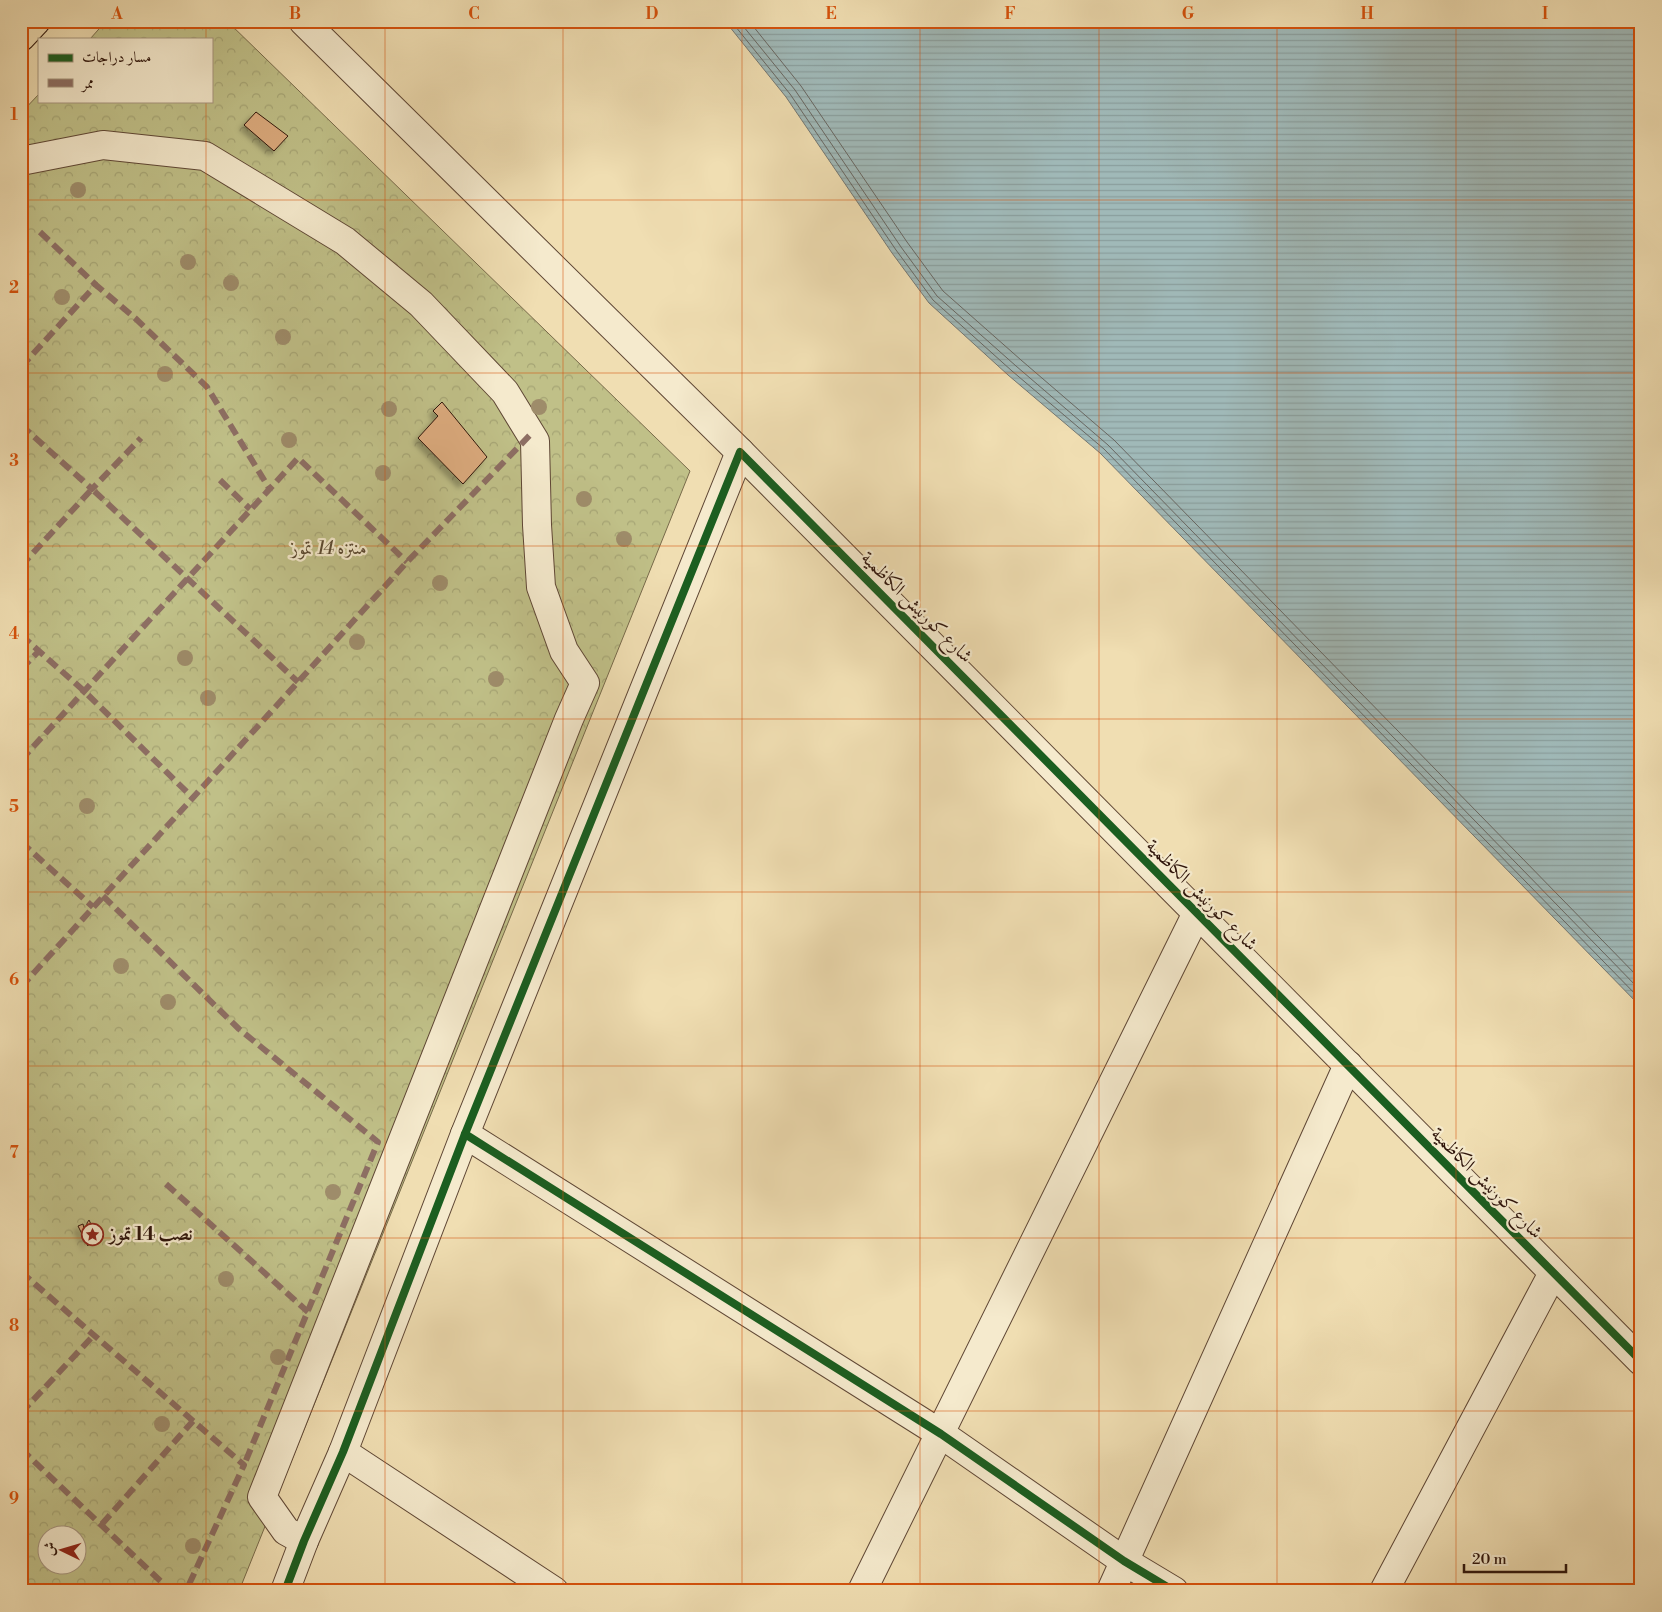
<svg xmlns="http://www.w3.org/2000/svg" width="1662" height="1612" font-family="'Libre Bodoni',Amiri,serif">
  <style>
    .park { fill: url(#park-crowns); stroke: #786a4a; fill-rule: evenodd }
    .water { fill: url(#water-rules); stroke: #737773 }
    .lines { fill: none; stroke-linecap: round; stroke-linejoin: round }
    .shore { stroke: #686762; stroke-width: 1 }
    .building { fill: #dbaa7d; stroke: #2f150b; filter: url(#shadow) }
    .minor-casing { stroke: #5f4735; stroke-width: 30 }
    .major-casing { stroke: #2f150b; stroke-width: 30 }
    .minor { stroke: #f5eacd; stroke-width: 28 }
    .major { stroke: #f0deb2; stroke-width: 28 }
    .quiet { stroke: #8d6e63; stroke-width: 6; stroke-dasharray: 12 6; stroke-linecap: butt }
    .cycleway-casing { stroke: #f5eacd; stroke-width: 11 }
    .cycleway { stroke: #1b5e20; stroke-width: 8 }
    .tree { fill: #9e8c6a }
    .grid { fill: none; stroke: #d6520c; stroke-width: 1; stroke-opacity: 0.55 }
    .labels { text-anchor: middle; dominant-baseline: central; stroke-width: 4.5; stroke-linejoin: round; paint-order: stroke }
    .park-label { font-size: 19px; font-style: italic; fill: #5a4830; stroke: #f5eacd }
    .street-label { font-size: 19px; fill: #2f150b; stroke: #f5eacd }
    .poi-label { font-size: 19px; font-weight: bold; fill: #2f150b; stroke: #f5eacd; text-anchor: start }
    .neatline { fill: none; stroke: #d6520c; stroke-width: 2 }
    .grid-label { font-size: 16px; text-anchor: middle; font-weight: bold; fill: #d6520c }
  </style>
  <defs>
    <pattern id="park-crowns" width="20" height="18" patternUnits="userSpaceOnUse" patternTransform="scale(1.25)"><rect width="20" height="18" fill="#c0c088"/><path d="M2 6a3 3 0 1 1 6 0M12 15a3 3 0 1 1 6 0" fill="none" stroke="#a5a474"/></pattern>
    <pattern id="water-rules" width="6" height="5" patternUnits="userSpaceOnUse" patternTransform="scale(1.25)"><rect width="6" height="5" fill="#a0b9b8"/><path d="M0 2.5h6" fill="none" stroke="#8a9e9d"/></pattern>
    <filter id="shadow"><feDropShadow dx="-4.5" dy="4.5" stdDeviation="2.5" flood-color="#0004"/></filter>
  </defs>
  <rect width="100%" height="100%" fill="#f0deb2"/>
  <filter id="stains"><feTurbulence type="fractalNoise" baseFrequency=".004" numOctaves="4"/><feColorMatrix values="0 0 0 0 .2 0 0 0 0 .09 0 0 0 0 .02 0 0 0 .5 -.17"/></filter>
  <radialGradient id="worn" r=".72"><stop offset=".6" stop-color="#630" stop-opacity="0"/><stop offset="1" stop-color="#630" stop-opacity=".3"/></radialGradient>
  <path class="park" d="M 106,21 L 227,21 L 690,471 L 239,1591 L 21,1591 L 21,113 L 39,94 L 39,101 L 211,101 L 211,39 L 90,39 ZM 48,1534 L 78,1534 L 78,1564 L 48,1564 Z"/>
  <path class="water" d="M 725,21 L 1641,21 L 1641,1007 L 1100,453 L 1008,375 L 929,303 L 892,253 L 786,97 Z"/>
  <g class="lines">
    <g class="shore">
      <path d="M 731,21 L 790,94 L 896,250 L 933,300 L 1012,371 L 1104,449 L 1641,1000"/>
      <path d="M 739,21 L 795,90 L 901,247 L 937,296 L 1016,366 L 1108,445 L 1641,991"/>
      <path d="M 749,21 L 801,86 L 907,242 L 943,291 L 1021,360 L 1114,440 L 1641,980"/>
    </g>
  </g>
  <g class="building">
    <path d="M 256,112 L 288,136 L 274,151 L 244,125 Z"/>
    <path d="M 442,402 L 487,457 L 463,484 L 418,438 L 438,416 L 433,411 Z"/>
    <path d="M 89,1220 L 99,1241 L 93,1239 L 87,1232 L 87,1223 Z"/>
    <path d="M 83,1224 L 88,1246 L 78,1226 Z"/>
  </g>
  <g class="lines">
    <defs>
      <g id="minor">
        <path d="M 303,21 L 740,452 L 1641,1361"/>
        <path d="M 21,161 L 103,145 L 205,156 L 345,241 L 421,304 L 505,392 L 535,441 L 537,525 L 541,587 L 564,651 L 585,683 L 569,719 L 262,1497 L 286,1531 L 304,1541"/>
        <path d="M 465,1134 L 941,1434 L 1124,1561 L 1174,1591"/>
        <path d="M 343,1452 L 554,1591"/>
        <path d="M 285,1591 L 304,1541 L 343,1452 L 465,1134 L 740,452"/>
        <path d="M 862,1591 L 1197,913"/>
        <path d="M 1111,1591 L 1348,1065"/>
        <path d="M 1384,1591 L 1553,1273"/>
      </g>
      <path id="major" d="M 21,37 L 36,21"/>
    </defs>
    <use href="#minor" class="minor-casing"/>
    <use href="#major" class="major-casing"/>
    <use href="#minor" class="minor"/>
    <use href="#major" class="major"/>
    <g class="quiet">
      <path d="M 40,232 L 96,285"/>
      <path d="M 21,367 L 96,285 L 135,318 L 207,387 L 269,488"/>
      <path d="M 21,425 L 92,489 L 141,438"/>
      <path d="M 220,480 L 250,509"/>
      <path d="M 21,566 L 92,489 L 298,682"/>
      <path d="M 21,635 L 84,691 L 193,798"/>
      <path d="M 21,669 L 39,651"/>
      <path d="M 21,760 L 298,458 L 407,562"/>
      <path d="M 21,842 L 93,907"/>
      <path d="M 103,896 L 239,1029 L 378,1142 L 244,1465"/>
      <path d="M 21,987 L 407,562 L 531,434"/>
      <path d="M 166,1184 L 308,1312"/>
      <path d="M 21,1272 L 244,1465 L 186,1591"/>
      <path d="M 21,1413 L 94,1335"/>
      <path d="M 21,1449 L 171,1591"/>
      <path d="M 102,1524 L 193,1421"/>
    </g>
    <defs>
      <g id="cycleway">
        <path d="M 465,1134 L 941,1434 L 1124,1561 L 1174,1591"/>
        <path d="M 285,1591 L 304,1541 L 343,1452 L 465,1134 L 740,452 L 1641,1361"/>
      </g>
    </defs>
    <use href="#cycleway" class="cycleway-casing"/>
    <use href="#cycleway" class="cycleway"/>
  </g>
  <g class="tree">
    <circle cx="78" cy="190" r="8"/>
    <circle cx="188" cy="262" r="8"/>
    <circle cx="231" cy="283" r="8"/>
    <circle cx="62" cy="297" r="8"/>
    <circle cx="283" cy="337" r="8"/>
    <circle cx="165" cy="374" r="8"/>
    <circle cx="539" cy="407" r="8"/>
    <circle cx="389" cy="409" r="8"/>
    <circle cx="289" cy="440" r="8"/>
    <circle cx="383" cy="473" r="8"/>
    <circle cx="584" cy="499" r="8"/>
    <circle cx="624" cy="539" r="8"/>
    <circle cx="440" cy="583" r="8"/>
    <circle cx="357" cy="642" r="8"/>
    <circle cx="185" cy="658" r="8"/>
    <circle cx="496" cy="679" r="8"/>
    <circle cx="208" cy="698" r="8"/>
    <circle cx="87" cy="806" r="8"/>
    <circle cx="121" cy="966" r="8"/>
    <circle cx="168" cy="1002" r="8"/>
    <circle cx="333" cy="1192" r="8"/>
    <circle cx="226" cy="1279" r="8"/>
    <circle cx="278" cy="1357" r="8"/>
    <circle cx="162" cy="1424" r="8"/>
    <circle cx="193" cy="1546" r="8"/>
  </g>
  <path class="grid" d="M 206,21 L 206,39M 385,21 L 385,1591M 563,21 L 563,1591M 742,21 L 742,1591M 920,21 L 920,1591M 1099,21 L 1099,1591M 1277,21 L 1277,1591M 1456,21 L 1456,1591M 206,101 L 206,1591M 21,200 L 1641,200M 21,373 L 1641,373M 21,546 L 1641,546M 21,719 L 1641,719M 21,892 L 1641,892M 21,1066 L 1641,1066M 21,1238 L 1641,1238M 21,1411 L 1641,1411"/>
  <defs>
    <symbol id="sight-ring" viewBox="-11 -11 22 22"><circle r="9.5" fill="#f5eacd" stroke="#8f2418" stroke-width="1.5"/><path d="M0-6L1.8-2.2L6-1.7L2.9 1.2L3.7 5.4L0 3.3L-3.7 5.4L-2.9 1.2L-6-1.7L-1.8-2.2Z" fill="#8f2418"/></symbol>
  </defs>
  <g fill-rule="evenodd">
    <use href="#sight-ring" x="80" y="1222" width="25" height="25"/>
  </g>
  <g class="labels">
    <g class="park-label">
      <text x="329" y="548">منتزه 14 تموز</text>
    </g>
    <g class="street-label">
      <text transform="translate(917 607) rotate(45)">شارع كورنيش الكاظمية</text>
      <text transform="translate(1202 895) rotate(45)">شارع كورنيش الكاظمية</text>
      <text transform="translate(1487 1183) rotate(45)">شارع كورنيش الكاظمية</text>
    </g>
    <g class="poi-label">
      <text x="109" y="1234">نصب 14 تموز</text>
    </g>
  </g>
  <rect width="1662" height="1612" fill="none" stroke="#f0deb2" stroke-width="55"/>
  <rect x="38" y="38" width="175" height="65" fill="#f5eacd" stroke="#a6957f"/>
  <rect x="48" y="54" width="25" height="8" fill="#1b5e20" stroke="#a6957f"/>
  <text x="82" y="62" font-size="15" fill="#2f150b">مسار دراجات</text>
  <rect x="48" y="79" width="25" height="8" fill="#8d6e63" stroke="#a6957f"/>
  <text x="82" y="88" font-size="15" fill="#2f150b">ممر</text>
  <g transform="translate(62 1550) rotate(275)"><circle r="24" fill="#f5eacd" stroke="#a6957f"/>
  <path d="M0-4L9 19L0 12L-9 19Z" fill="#8f2418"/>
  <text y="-8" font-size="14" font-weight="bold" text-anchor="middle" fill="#2f150b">ش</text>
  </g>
  <path d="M1464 1564v8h102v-8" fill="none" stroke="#2f150b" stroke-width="2.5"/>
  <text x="1472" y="1564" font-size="15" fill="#2f150b" stroke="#f5eacd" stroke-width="4" paint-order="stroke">20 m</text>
  <rect x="28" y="28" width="1606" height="1556" class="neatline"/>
  <g class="grid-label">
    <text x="117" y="19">A</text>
    <text x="295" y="19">B</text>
    <text x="474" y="19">C</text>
    <text x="652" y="19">D</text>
    <text x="831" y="19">E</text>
    <text x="1010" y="19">F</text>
    <text x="1188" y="19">G</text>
    <text x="1367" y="19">H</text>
    <text x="1545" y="19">I</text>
    <text x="14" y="120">1</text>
    <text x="14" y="293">2</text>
    <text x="14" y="466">3</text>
    <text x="14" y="639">4</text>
    <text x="14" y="812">5</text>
    <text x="14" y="985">6</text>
    <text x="14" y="1158">7</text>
    <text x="14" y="1331">8</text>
    <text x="14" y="1504">9</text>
  </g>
  <rect width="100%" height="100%" filter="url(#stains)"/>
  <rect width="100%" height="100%" fill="url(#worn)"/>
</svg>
